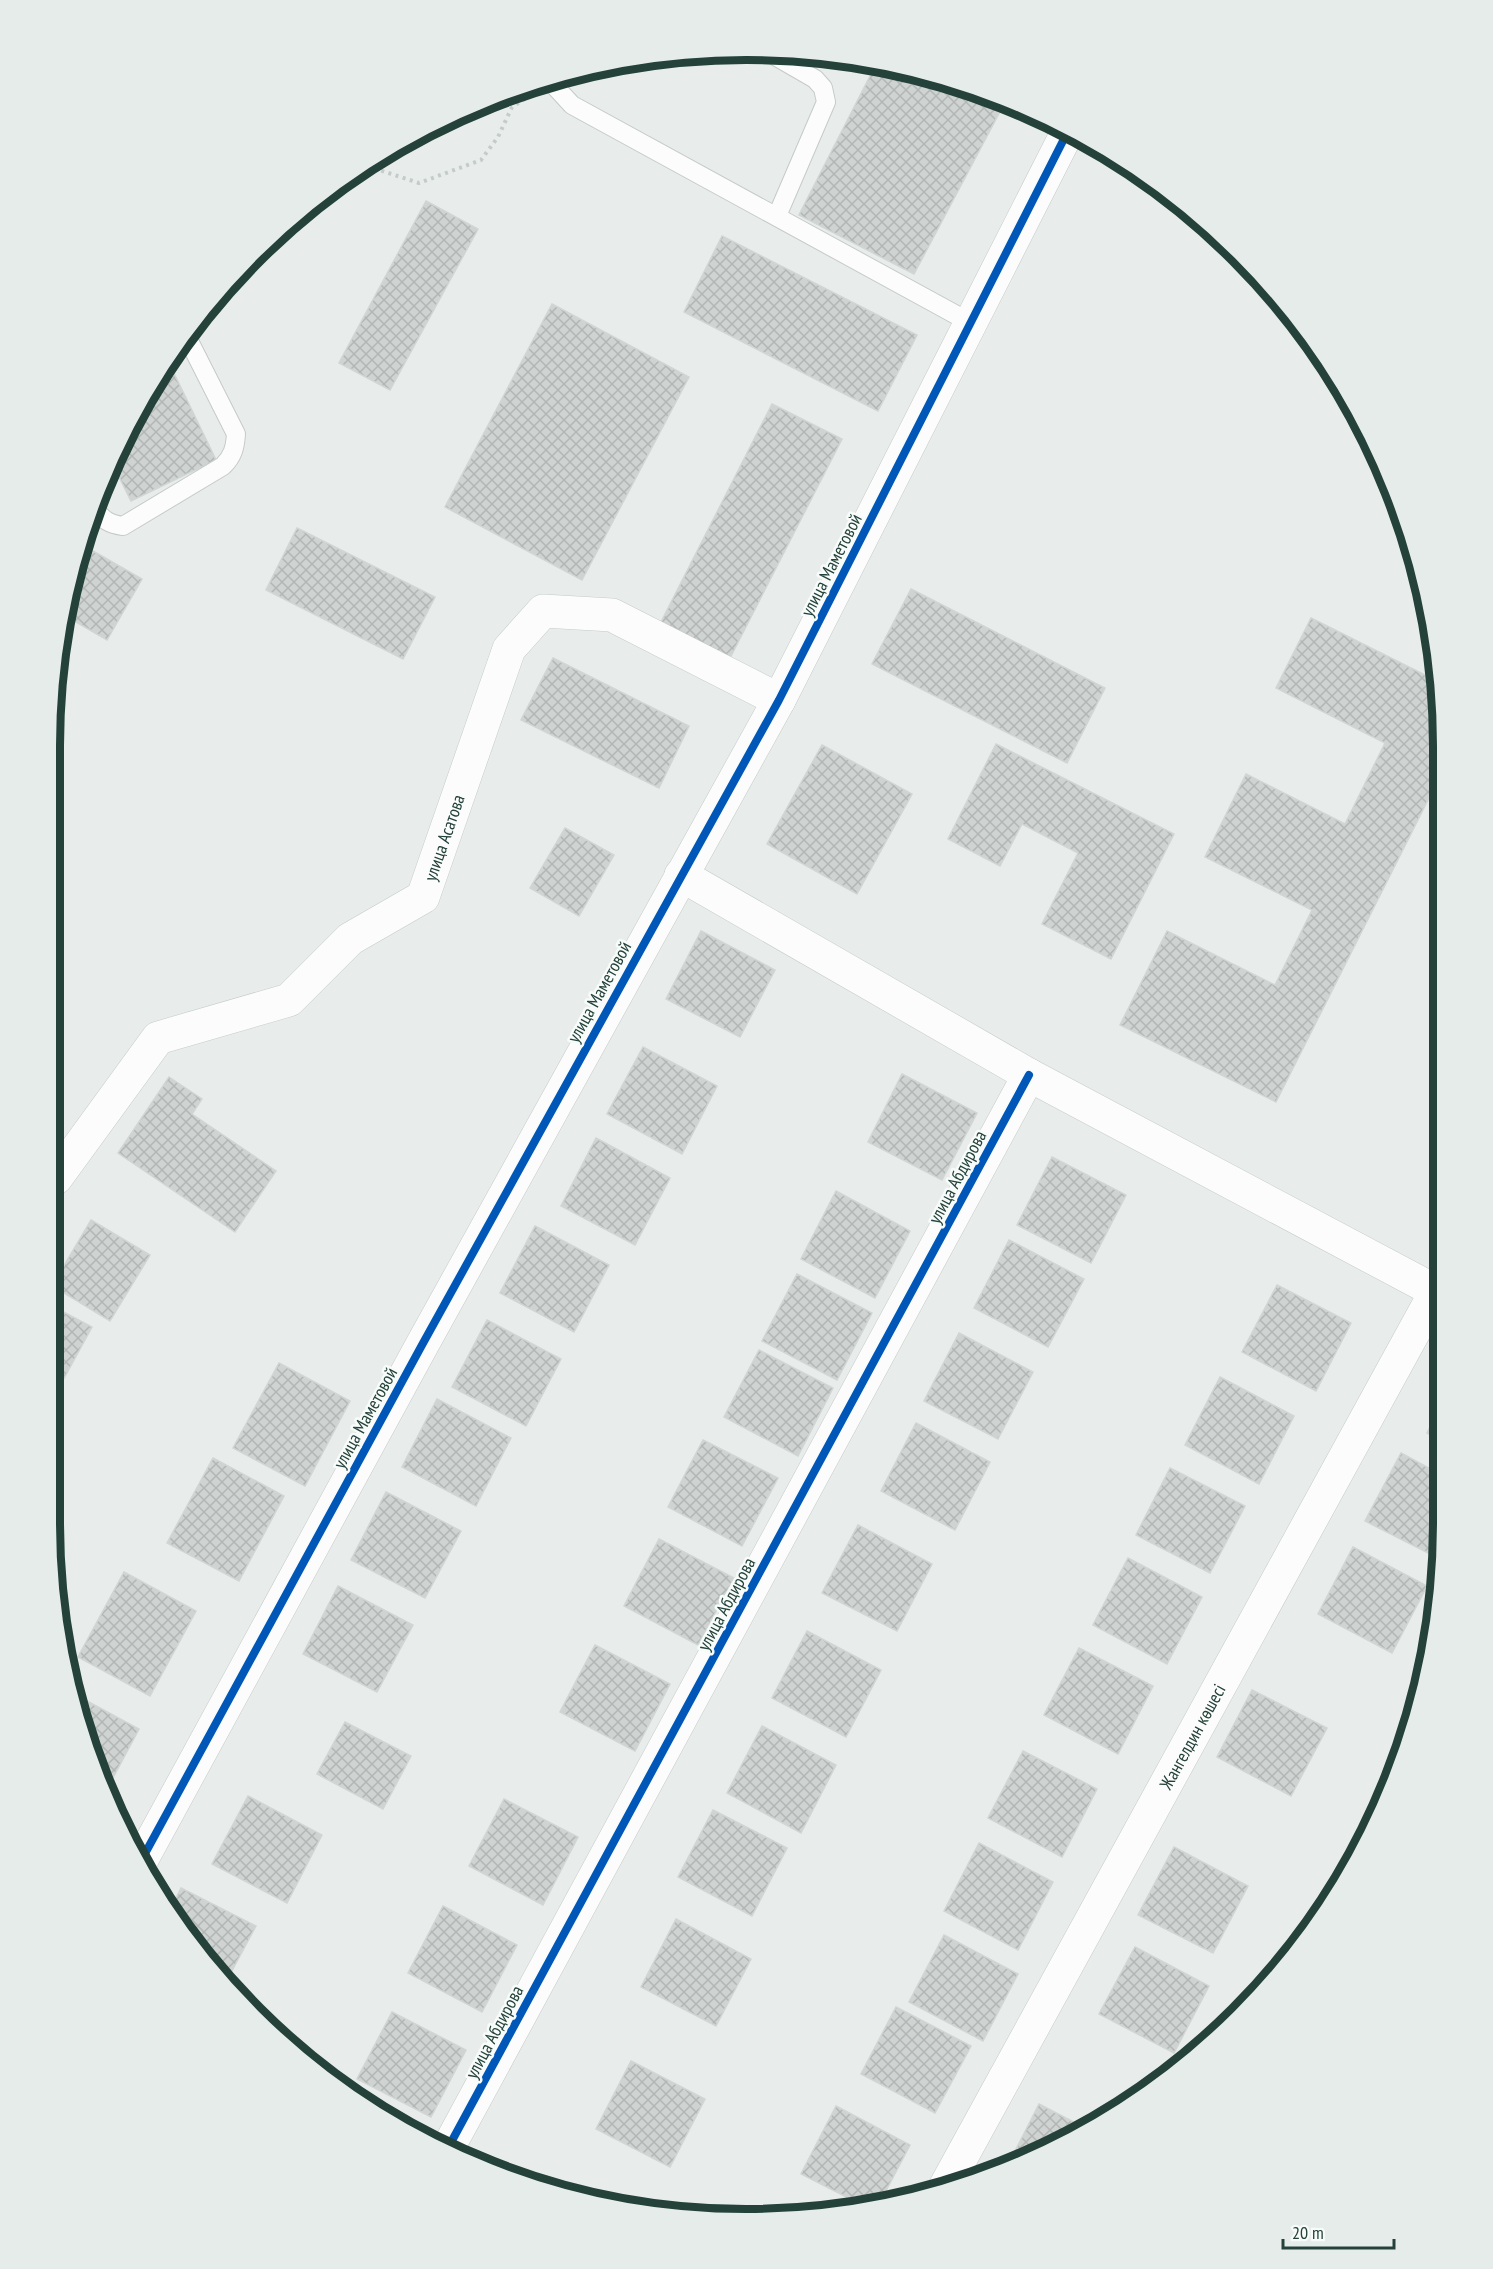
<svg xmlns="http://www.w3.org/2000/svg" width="1493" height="2269" font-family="'PT Sans Narrow',sans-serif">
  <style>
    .building { fill: url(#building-cross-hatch); stroke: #d1d6d4; stroke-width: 1.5 }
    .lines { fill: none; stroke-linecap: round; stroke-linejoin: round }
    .lane-casing { stroke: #c5cac8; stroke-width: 20 }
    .street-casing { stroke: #c5cac8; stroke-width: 34 }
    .path { stroke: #c3ccca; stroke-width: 4; stroke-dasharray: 3 4.5; stroke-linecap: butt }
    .lane { stroke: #fcfcfc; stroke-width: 18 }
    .street { stroke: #fcfcfc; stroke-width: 33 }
    .cycleway-casing { stroke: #f7fbf9; stroke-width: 11 }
    .cycleway { stroke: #0057b8; stroke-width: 8 }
    .labels { text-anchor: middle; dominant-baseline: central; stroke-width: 5; stroke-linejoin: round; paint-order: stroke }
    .street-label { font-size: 18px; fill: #24423a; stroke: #f7fbf9 }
    .rim { fill: none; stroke: #24423a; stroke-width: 8 }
  </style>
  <defs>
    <pattern id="building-cross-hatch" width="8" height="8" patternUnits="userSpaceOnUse" patternTransform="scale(1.5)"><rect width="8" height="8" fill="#cfd4d2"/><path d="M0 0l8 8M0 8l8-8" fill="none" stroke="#b2b7b5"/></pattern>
  </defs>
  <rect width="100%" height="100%" fill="#e8edeb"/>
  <g class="building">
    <path d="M 841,56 L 971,87 L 1005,102 L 914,274 L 799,215 L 872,72 Z"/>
    <path d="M 426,201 L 478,229 L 390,390 L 339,363 Z"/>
    <path d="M 722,236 L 917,335 L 878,411 L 684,312 Z"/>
    <path d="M 552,304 L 689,377 L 582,580 L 445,507 Z"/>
    <path d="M 170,365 L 216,460 L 131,501 L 112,463 L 121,439 Z"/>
    <path d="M 772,404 L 842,439 L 729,660 L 660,624 Z"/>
    <path d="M 297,528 L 435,597 L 403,659 L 266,590 Z"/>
    <path d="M 93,551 L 142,579 L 107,640 L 64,615 L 67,597 Z"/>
    <path d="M 911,589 L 1105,688 L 1067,763 L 872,664 Z"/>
    <path d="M 1311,618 L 1439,682 L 1442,701 L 1442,772 L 1276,1102 L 1120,1025 L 1167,931 L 1275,985 L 1312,910 L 1205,857 L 1246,774 L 1345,824 L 1385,743 L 1276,688 Z"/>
    <path d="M 553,658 L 689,726 L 659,788 L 521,720 Z"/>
    <path d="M 996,744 L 1174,834 L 1111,959 L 1042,924 L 1078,853 L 1022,824 L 1000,866 L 948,839 Z"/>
    <path d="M 822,745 L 912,794 L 857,894 L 767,844 Z"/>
    <path d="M 565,828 L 614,855 L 579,916 L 530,888 Z"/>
    <path d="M 701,931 L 775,970 L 740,1037 L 666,999 Z"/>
    <path d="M 643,1047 L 717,1086 L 682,1154 L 607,1114 Z"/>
    <path d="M 902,1074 L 977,1113 L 942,1180 L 868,1142 Z"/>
    <path d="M 169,1077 L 202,1099 L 192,1114 L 276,1171 L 235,1232 L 118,1153 Z"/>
    <path d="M 596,1138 L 670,1178 L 635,1245 L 561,1206 Z"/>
    <path d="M 1052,1157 L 1126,1195 L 1091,1263 L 1017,1225 Z"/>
    <path d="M 836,1191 L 910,1231 L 875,1298 L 801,1259 Z"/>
    <path d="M 91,1220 L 150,1255 L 110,1321 L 56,1288 L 56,1279 Z"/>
    <path d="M 535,1226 L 609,1265 L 574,1332 L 500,1293 Z"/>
    <path d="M 1009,1240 L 1084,1279 L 1048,1347 L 974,1308 Z"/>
    <path d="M 797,1274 L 872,1313 L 837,1380 L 762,1341 Z"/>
    <path d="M 1277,1285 L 1351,1323 L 1316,1391 L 1242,1352 Z"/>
    <path d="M 56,1308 L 92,1327 L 56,1393 Z"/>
    <path d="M 487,1320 L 561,1359 L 526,1426 L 452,1387 Z"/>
    <path d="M 959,1333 L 1033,1372 L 998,1439 L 924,1401 Z"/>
    <path d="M 759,1350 L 833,1388 L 798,1456 L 724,1417 Z"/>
    <path d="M 279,1363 L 350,1401 L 305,1486 L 233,1448 Z"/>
    <path d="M 1220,1377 L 1294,1416 L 1259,1484 L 1185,1445 Z"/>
    <path d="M 437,1399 L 511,1438 L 476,1506 L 402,1467 Z"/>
    <path d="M 1438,1411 L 1438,1440 L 1427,1433 Z"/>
    <path d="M 916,1423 L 990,1462 L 955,1530 L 881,1491 Z"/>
    <path d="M 703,1440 L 778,1478 L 742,1546 L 668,1507 Z"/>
    <path d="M 1401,1453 L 1438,1473 L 1438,1558 L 1365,1521 Z"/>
    <path d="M 213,1458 L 284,1496 L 239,1581 L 167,1543 Z"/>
    <path d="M 1170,1468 L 1245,1506 L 1210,1573 L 1136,1535 Z"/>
    <path d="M 386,1492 L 461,1531 L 425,1598 L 351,1560 Z"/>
    <path d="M 858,1525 L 932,1564 L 897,1631 L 822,1593 Z"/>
    <path d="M 659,1539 L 734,1578 L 698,1645 L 624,1606 Z"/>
    <path d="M 1353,1547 L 1427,1586 L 1392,1653 L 1318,1614 Z"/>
    <path d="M 1128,1558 L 1202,1597 L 1167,1664 L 1093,1625 Z"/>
    <path d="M 124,1572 L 196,1611 L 150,1696 L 78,1657 Z"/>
    <path d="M 338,1586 L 413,1625 L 377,1692 L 303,1654 Z"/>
    <path d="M 807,1631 L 881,1670 L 846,1737 L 772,1698 Z"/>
    <path d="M 595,1645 L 670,1684 L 635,1751 L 560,1712 Z"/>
    <path d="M 1079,1648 L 1153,1686 L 1118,1754 L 1044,1715 Z"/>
    <path d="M 1252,1690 L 1327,1728 L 1291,1796 L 1217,1757 Z"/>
    <path d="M 74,1694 L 139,1729 L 107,1789 L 86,1746 Z"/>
    <path d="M 345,1722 L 411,1756 L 383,1809 L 317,1774 Z"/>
    <path d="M 762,1726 L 836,1765 L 801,1833 L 727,1793 Z"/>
    <path d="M 1023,1751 L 1097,1789 L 1062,1857 L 988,1818 Z"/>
    <path d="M 248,1796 L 322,1835 L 287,1903 L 212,1864 Z"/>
    <path d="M 504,1799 L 578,1837 L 543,1905 L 469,1866 Z"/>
    <path d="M 713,1810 L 787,1848 L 752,1916 L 678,1877 Z"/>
    <path d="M 979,1843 L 1053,1882 L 1018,1950 L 944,1911 Z"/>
    <path d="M 1174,1847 L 1248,1886 L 1213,1953 L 1138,1915 Z"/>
    <path d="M 181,1888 L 256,1926 L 226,1982 L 169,1912 Z"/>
    <path d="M 443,1906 L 517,1945 L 482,2012 L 408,1973 Z"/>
    <path d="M 676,1919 L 751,1959 L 716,2026 L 641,1987 Z"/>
    <path d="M 944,1935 L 1018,1974 L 983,2041 L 909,2002 Z"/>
    <path d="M 1135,1947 L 1209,1986 L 1174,2053 L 1099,2014 Z"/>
    <path d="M 896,2007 L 971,2046 L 935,2113 L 861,2074 Z"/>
    <path d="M 392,2012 L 466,2050 L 431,2117 L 357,2079 Z"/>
    <path d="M 631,2061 L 705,2099 L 670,2167 L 596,2129 Z"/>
    <path d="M 1039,2104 L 1087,2129 L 1010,2161 Z"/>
    <path d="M 836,2106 L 910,2145 L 879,2204 L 864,2206 L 801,2174 Z"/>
  </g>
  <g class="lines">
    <defs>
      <g id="lane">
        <path d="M 770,53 L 815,79 L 823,88 L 826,102 L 777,216"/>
        <path d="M 549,80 L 572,105 L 971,323"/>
        <path d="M 95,509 C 103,520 109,524 123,526 L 223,466 C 233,456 235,448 236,434 L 188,339"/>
      </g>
      <g id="street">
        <path d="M 681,875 L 1029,1075 L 1439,1293"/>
        <path id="s1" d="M 56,1178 L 158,1038 L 289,1000 L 350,939 L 423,897 L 509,649 L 543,611 L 612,615 L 779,700"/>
        <path d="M 142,1859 L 422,1345 L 779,700 L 1068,131"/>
        <path d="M 448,2148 L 1029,1075"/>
        <path id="s2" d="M 944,2189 L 1439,1286"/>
      </g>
    </defs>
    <use href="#lane" class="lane-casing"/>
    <use href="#street" class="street-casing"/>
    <path class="path" d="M 367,166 L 419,183 L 481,160 L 498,137 L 512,107 L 528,97"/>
    <use href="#lane" class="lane"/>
    <use href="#street" class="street"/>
    <defs>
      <g id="cycleway">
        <path d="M 142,1859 L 422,1345 L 779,700 L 1068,131"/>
        <path d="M 448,2148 L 1029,1075"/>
      </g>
    </defs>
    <use href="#cycleway" class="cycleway-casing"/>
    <use href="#cycleway" class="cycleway"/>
  </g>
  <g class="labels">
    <g class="street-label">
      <text transform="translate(831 565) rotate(-63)">улица Маметовой</text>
      <text stroke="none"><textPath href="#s1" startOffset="543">улица Асатова</textPath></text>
      <text transform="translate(599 992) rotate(-61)">улица Маметовой</text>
      <text transform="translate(957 1177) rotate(-62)">улица Абдирова</text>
      <text transform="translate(365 1418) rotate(-61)">улица Маметовой</text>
      <text transform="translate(726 1604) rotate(-62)">улица Абдирова</text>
      <text stroke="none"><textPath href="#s2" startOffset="516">Жангелдин көшесі</textPath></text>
      <text transform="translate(494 2032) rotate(-62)">улица Абдирова</text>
    </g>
  </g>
  <path d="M0 0H1493V2269H0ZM746 60H747A686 686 0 0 1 1433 746V1523A686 686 0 0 1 747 2209H746A686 686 0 0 1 60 1523V746A686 686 0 0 1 746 60Z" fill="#e6ecea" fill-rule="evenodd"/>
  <path class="rim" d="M746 60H747A686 686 0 0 1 1433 746V1523A686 686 0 0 1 747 2209H746A686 686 0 0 1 60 1523V746A686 686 0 0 1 746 60Z"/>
  <path d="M1283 2239v9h111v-9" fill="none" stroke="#24423a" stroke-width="3"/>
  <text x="1292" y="2239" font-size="18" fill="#24423a" stroke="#f7fbf9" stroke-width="4.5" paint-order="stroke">20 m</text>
</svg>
